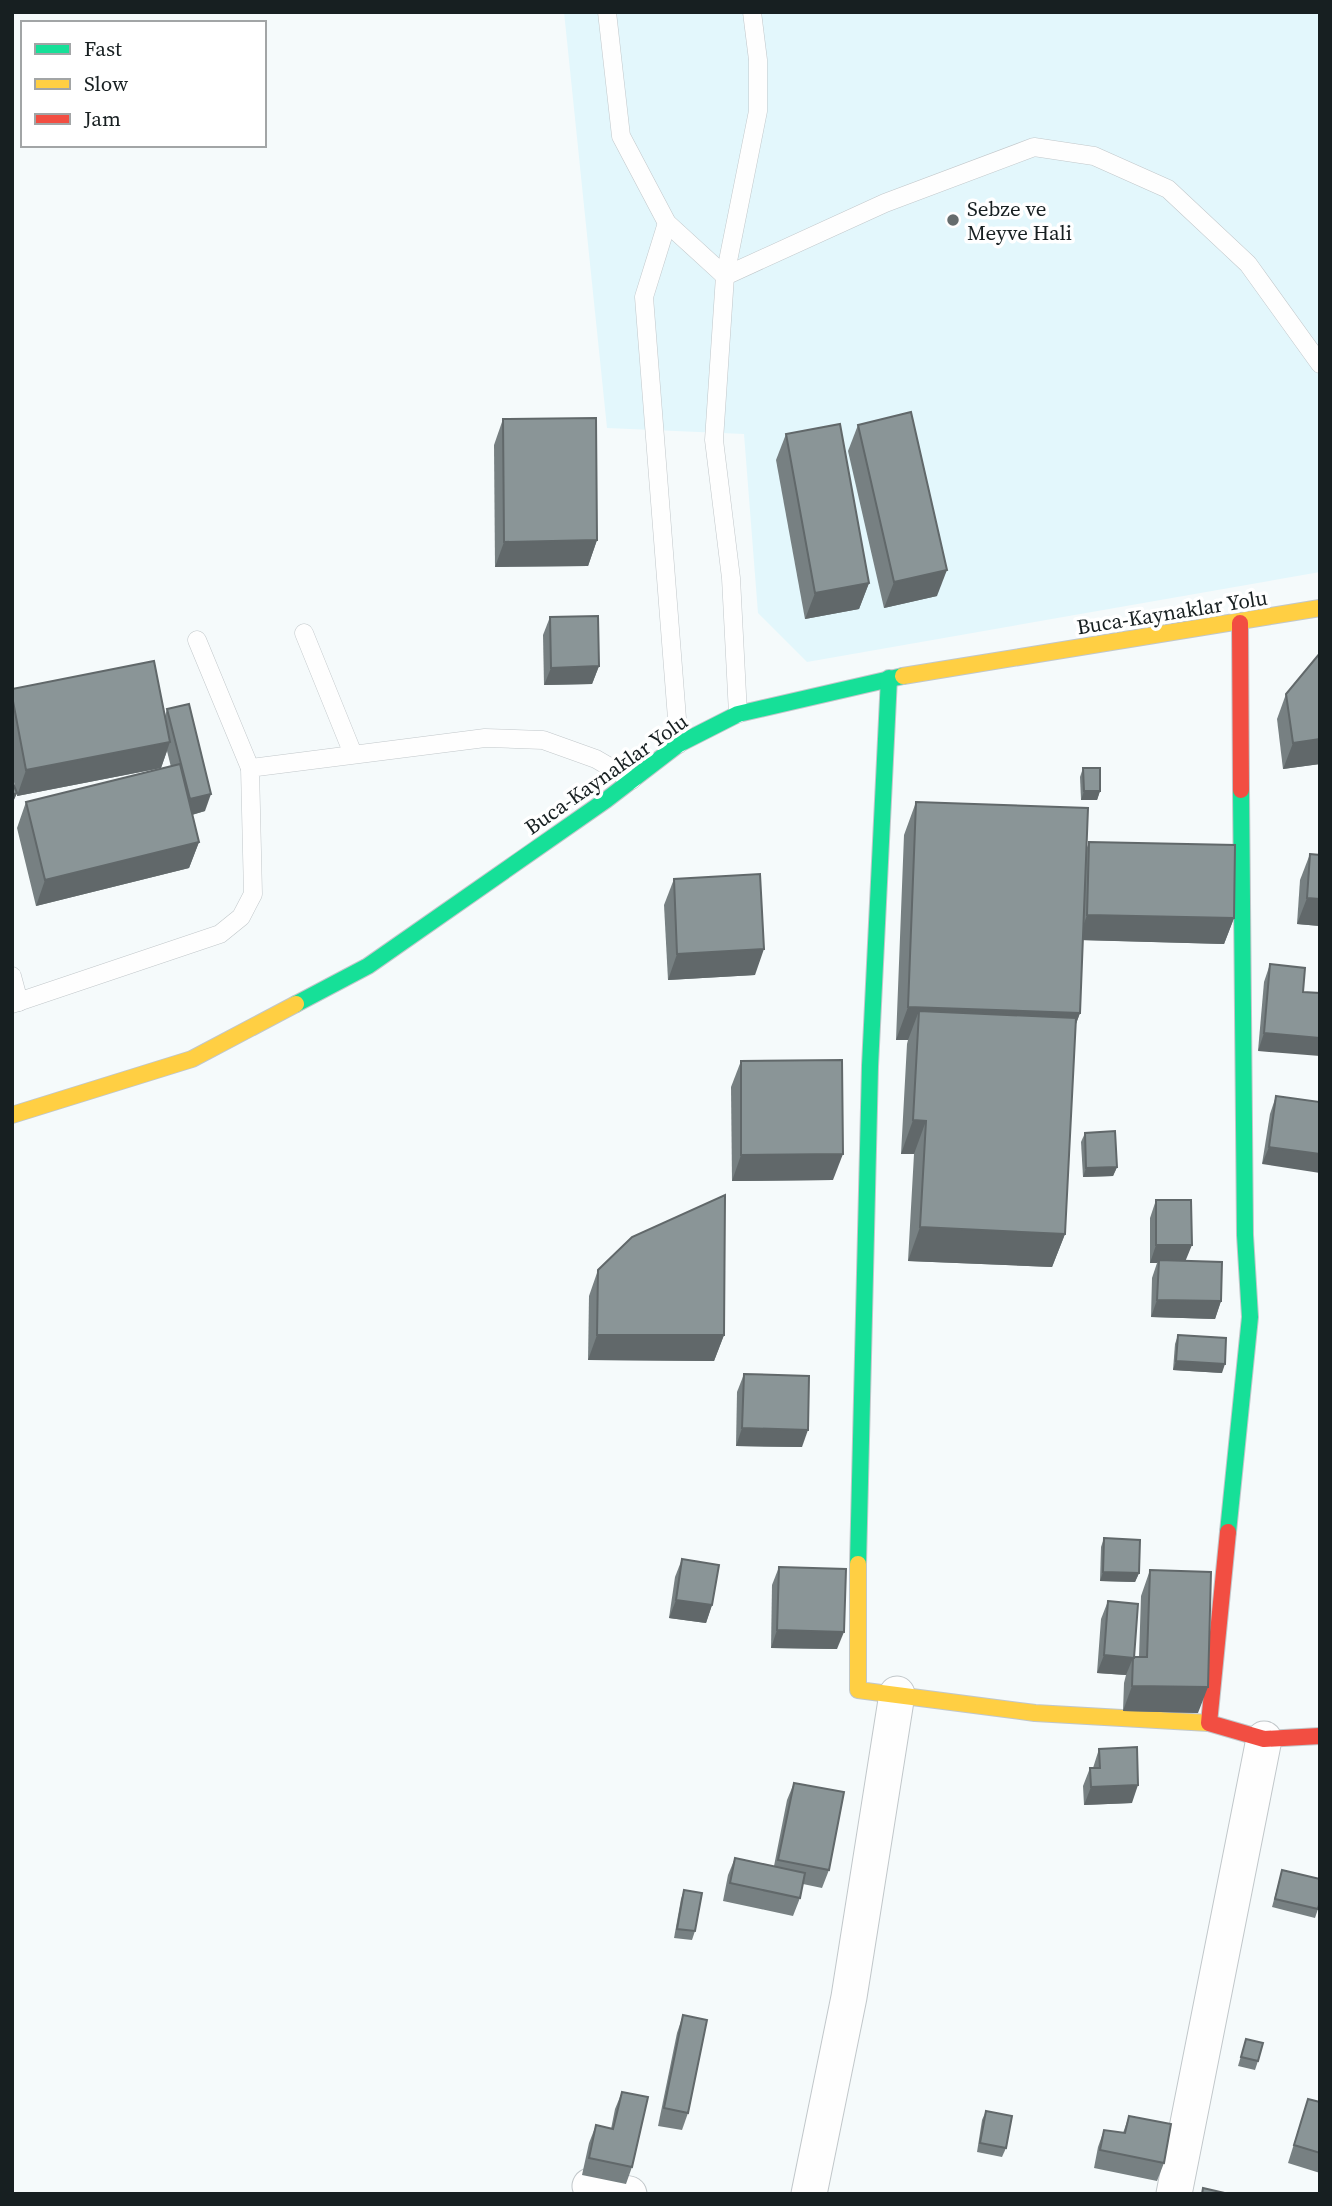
<svg xmlns="http://www.w3.org/2000/svg" width="1332" height="2206" font-family="'Source Serif 4',serif">
  <style>
    .built { fill: #e3f7fc }
    .lines { fill: none; stroke-linecap: round; stroke-linejoin: round }
    .lane-casing { stroke: #c1c7ca; stroke-width: 19 }
    .street-casing { stroke: #c1c7ca; stroke-width: 37 }
    .fast-casing { stroke: #c1c7ca; stroke-width: 18 }
    .slow-casing { stroke: #c1c7ca; stroke-width: 18 }
    .jam-casing { stroke: #c1c7ca; stroke-width: 18 }
    .lane { stroke: #fefefe; stroke-width: 18 }
    .street { stroke: #fefefe; stroke-width: 35 }
    .fast { stroke: #16e098; stroke-width: 16 }
    .slow { stroke: #ffcf43; stroke-width: 16 }
    .jam { stroke: #f24e42; stroke-width: 16 }
    .wall { fill: #778082 }
    .shaded-wall { fill: #61686a }
    .building { fill: #8a9597; stroke: #61686a; stroke-width: 2 }
    .poi-dot { fill: #656c6d; stroke: #fff; stroke-width: 2.5 }
    .labels { text-anchor: middle; dominant-baseline: central; stroke-width: 7; stroke-linejoin: round; paint-order: stroke }
    .poi-label { font-size: 21px; fill: #171f21; stroke: #fff; text-anchor: start }
    .street-label { font-size: 21px; fill: #171f21; stroke: #fff }
  </style>
  <rect width="100%" height="100%" fill="#f5fafb"/>
  <path class="built" d="M 564,12 L 1320,12 L 1320,572 L 807,662 L 758,613 L 744,434 L 607,428 Z"/>
  <g class="lines">
    <defs>
      <g id="lane">
        <path d="M 607,12 L 621,136 L 667,223 L 725,276"/>
        <path d="M 667,223 L 644,297 L 679,744"/>
        <path d="M 725,276 L 885,203 L 1034,147 L 1094,156 L 1168,189 L 1248,264 L 1320,364"/>
        <path d="M 304,633 L 353,754"/>
        <path d="M 197,640 L 250,768"/>
        <path d="M 738,714 L 731,578 L 714,440 L 725,276 L 758,111 L 758,60 L 752,12"/>
        <path d="M 12,976 L 19,1002"/>
        <path d="M 12,1004 L 220,934 L 241,917 L 253,894 L 250,768 L 485,738 L 543,740 L 596,759 L 632,780"/>
      </g>
      <g id="street">
        <path d="M 590,2186 L 629,2194"/>
        <path d="M 809,2194 L 849,1997 L 897,1694"/>
        <path d="M 1174,2194 L 1264,1739"/>
      </g>
      <g id="fast">
        <path d="M 296,1004 L 368,966 L 606,800 L 679,744 L 738,714 L 903,676"/>
        <path d="M 1228,1532 L 1250,1317 L 1245,1235 L 1241,790"/>
        <path d="M 858,1564 L 870,1066 L 889,678"/>
      </g>
      <g id="slow">
        <path d="M 903,676 L 1320,608"/>
        <path d="M 12,1115 L 192,1059 L 296,1004"/>
        <path d="M 858,1564 L 858,1690 L 1035,1713 L 1209,1723"/>
      </g>
      <g id="jam">
        <path d="M 1240,623 L 1241,790"/>
        <path d="M 1228,1532 L 1209,1723 L 1264,1739 L 1320,1736"/>
      </g>
    </defs>
    <use href="#lane" class="lane-casing"/>
    <use href="#street" class="street-casing"/>
    <use href="#fast" class="fast-casing"/>
    <use href="#slow" class="slow-casing"/>
    <use href="#jam" class="jam-casing"/>
    <use href="#lane" class="lane"/>
    <use href="#street" class="street"/>
    <use href="#fast" class="fast"/>
    <use href="#slow" class="slow"/>
    <use href="#jam" class="jam"/>
  </g>
  <g class="wall">
    <path d="M 503,419 L 597,540 L 588,566 L 495,567 L 494,445 Z"/>
    <path d="M 858,425 L 937,596 L 884,608 L 848,451 Z"/>
    <path d="M 786,434 L 869,583 L 859,609 L 805,619 L 776,460 Z"/>
    <path d="M 550,617 L 599,666 L 592,684 L 544,685 L 543,635 Z"/>
    <path d="M 12,689 L 165,716 L 167,709 L 205,811 L 192,815 L 199,842 L 189,868 L 36,906 L 17,828 L 26,802 L 171,767 L 167,751 L 161,768 L 17,796 L 17,793 L 12,803 L 12,781 L 16,793 L 12,771 Z"/>
    <path d="M 1286,694 L 1320,764 L 1283,769 L 1277,719 Z"/>
    <path d="M 1083,768 L 1100,791 L 1097,800 L 1081,800 L 1080,777 Z"/>
    <path d="M 916,802 L 1086,850 L 1089,842 L 1234,918 L 1224,944 L 1083,940 L 1080,1013 L 1075,1026 L 1065,1234 L 1052,1267 L 908,1261 L 914,1154 L 901,1154 L 907,1044 L 908,1040 L 896,1040 L 904,835 Z"/>
    <path d="M 1310,854 L 1320,855 L 1320,926 L 1297,924 L 1300,880 Z"/>
    <path d="M 674,879 L 755,975 L 668,980 L 664,905 Z"/>
    <path d="M 1270,964 L 1303,992 L 1258,1051 L 1264,982 Z"/>
    <path d="M 741,1061 L 833,1180 L 732,1181 L 731,1087 Z"/>
    <path d="M 1276,1096 L 1320,1102 L 1262,1164 L 1270,1114 Z"/>
    <path d="M 1085,1133 L 1117,1167 L 1113,1176 L 1083,1177 L 1081,1142 Z"/>
    <path d="M 1156,1200 L 1186,1261 L 1221,1301 L 1215,1319 L 1151,1317 L 1152,1278 L 1157,1263 L 1150,1263 L 1150,1218 Z"/>
    <path d="M 598,1270 L 724,1335 L 714,1361 L 588,1360 L 589,1296 Z"/>
    <path d="M 1178,1335 L 1222,1373 L 1173,1370 L 1175,1344 Z"/>
    <path d="M 744,1374 L 802,1447 L 736,1446 L 737,1392 Z"/>
    <path d="M 1104,1538 L 1139,1573 L 1135,1582 L 1100,1581 L 1101,1547 Z"/>
    <path d="M 682,1559 L 712,1605 L 706,1623 L 669,1618 L 675,1577 Z"/>
    <path d="M 779,1567 L 837,1649 L 771,1648 L 772,1585 Z"/>
    <path d="M 1150,1570 L 1198,1713 L 1123,1711 L 1124,1683 L 1126,1675 L 1097,1673 L 1101,1619 L 1108,1601 L 1134,1657 L 1139,1657 L 1141,1596 Z"/>
    <path d="M 1099,1749 L 1132,1803 L 1084,1805 L 1083,1786 L 1090,1768 L 1093,1768 Z"/>
    <path d="M 794,1783 L 829,1870 L 822,1888 L 803,1884 L 800,1898 L 793,1916 L 723,1901 L 728,1875 L 735,1858 L 774,1866 L 787,1800 Z"/>
    <path d="M 1282,1870 L 1318,1909 L 1315,1918 L 1272,1907 Z"/>
    <path d="M 684,1890 L 695,1931 L 692,1940 L 674,1938 L 681,1899 Z"/>
    <path d="M 683,2015 L 688,2113 L 682,2130 L 658,2126 L 677,2033 Z"/>
    <path d="M 1246,2039 L 1258,2061 L 1255,2070 L 1238,2066 Z"/>
    <path d="M 622,2092 L 632,2167 L 626,2184 L 582,2175 L 589,2143 L 596,2125 L 611,2129 L 615,2109 Z"/>
    <path d="M 1308,2099 L 1319,2102 L 1320,2101 L 1320,2173 L 1288,2163 Z"/>
    <path d="M 986,2111 L 1006,2148 L 1002,2157 L 977,2152 L 982,2120 Z"/>
    <path d="M 1129,2116 L 1164,2163 L 1157,2181 L 1094,2168 L 1098,2147 L 1104,2130 L 1123,2133 Z"/>
  </g>
  <g class="shaded-wall">
    <path d="M 597,540 L 588,566 L 495,567 L 504,542 Z"/>
    <path d="M 947,570 L 937,596 L 884,608 L 894,582 Z"/>
    <path d="M 869,583 L 859,609 L 805,619 L 815,593 Z"/>
    <path d="M 599,666 L 592,684 L 544,685 L 551,668 Z"/>
    <path d="M 1320,739 L 1320,764 L 1283,769 L 1293,743 Z"/>
    <path d="M 170,742 L 161,768 L 17,796 L 26,770 Z"/>
    <path d="M 1084,791 L 1100,791 L 1097,800 L 1081,800 Z"/>
    <path d="M 17,793 L 13,802 L 12,803 L 12,795 Z"/>
    <path d="M 211,794 L 205,811 L 184,817 L 190,799 Z"/>
    <path d="M 199,842 L 189,868 L 36,906 L 45,880 Z"/>
    <path d="M 1307,898 L 1320,899 L 1320,926 L 1297,924 Z"/>
    <path d="M 1087,915 L 1234,918 L 1224,944 L 1078,940 Z"/>
    <path d="M 764,949 L 755,975 L 668,980 L 677,954 Z"/>
    <path d="M 908,1007 L 1080,1013 L 1068,1046 L 919,1011 L 908,1040 L 896,1040 Z"/>
    <path d="M 1264,1033 L 1320,1038 L 1320,1056 L 1258,1051 Z"/>
    <path d="M 913,1120 L 926,1121 L 914,1154 L 901,1154 Z"/>
    <path d="M 1269,1147 L 1320,1154 L 1320,1173 L 1262,1164 Z"/>
    <path d="M 843,1154 L 833,1180 L 732,1181 L 741,1155 Z"/>
    <path d="M 1117,1167 L 1113,1176 L 1083,1177 L 1086,1168 Z"/>
    <path d="M 920,1227 L 1065,1234 L 1052,1267 L 908,1261 Z"/>
    <path d="M 1156,1245 L 1192,1245 L 1185,1262 L 1159,1260 L 1157,1263 L 1150,1263 Z"/>
    <path d="M 1157,1300 L 1221,1301 L 1215,1319 L 1151,1317 Z"/>
    <path d="M 597,1335 L 724,1335 L 714,1361 L 588,1360 Z"/>
    <path d="M 1176,1361 L 1225,1364 L 1222,1373 L 1173,1370 Z"/>
    <path d="M 742,1428 L 808,1430 L 802,1447 L 736,1446 Z"/>
    <path d="M 1103,1572 L 1139,1573 L 1135,1582 L 1100,1581 Z"/>
    <path d="M 676,1600 L 712,1605 L 706,1623 L 669,1618 Z"/>
    <path d="M 777,1630 L 844,1632 L 837,1649 L 771,1648 Z"/>
    <path d="M 1104,1655 L 1133,1658 L 1126,1675 L 1097,1673 Z"/>
    <path d="M 1132,1686 L 1208,1687 L 1198,1713 L 1123,1711 Z"/>
    <path d="M 1138,1785 L 1132,1803 L 1084,1805 L 1091,1787 Z"/>
  </g>
  <g class="building">
    <path d="M 911,412 L 947,570 L 894,582 L 858,425 Z"/>
    <path d="M 596,418 L 597,540 L 504,542 L 503,419 Z"/>
    <path d="M 840,424 L 869,583 L 815,593 L 786,434 Z"/>
    <path d="M 598,616 L 599,666 L 551,668 L 550,617 Z"/>
    <path d="M 1320,653 L 1320,739 L 1293,743 L 1286,694 Z"/>
    <path d="M 154,661 L 170,742 L 26,770 L 12,696 L 12,689 Z"/>
    <path d="M 189,704 L 211,794 L 190,799 L 167,709 Z"/>
    <path d="M 180,764 L 199,842 L 45,880 L 26,802 Z"/>
    <path d="M 1083,768 L 1100,768 L 1100,791 L 1084,791 Z"/>
    <path d="M 12,781 L 17,793 L 12,795 Z"/>
    <path d="M 916,802 L 1088,808 L 1080,1013 L 908,1007 Z"/>
    <path d="M 1089,842 L 1235,845 L 1234,918 L 1087,915 Z"/>
    <path d="M 1310,854 L 1320,855 L 1320,899 L 1307,898 Z"/>
    <path d="M 760,874 L 764,949 L 677,954 L 674,879 Z"/>
    <path d="M 1270,964 L 1305,968 L 1303,992 L 1320,993 L 1320,1038 L 1264,1033 Z"/>
    <path d="M 919,1011 L 1076,1018 L 1065,1234 L 920,1227 L 926,1121 L 913,1120 Z"/>
    <path d="M 842,1060 L 843,1154 L 741,1155 L 741,1061 Z"/>
    <path d="M 1276,1096 L 1320,1102 L 1320,1154 L 1269,1147 Z"/>
    <path d="M 1115,1131 L 1117,1167 L 1086,1168 L 1085,1133 Z"/>
    <path d="M 725,1195 L 724,1335 L 597,1335 L 598,1270 L 632,1237 Z"/>
    <path d="M 1156,1200 L 1191,1200 L 1192,1245 L 1156,1245 Z"/>
    <path d="M 1159,1260 L 1222,1262 L 1221,1301 L 1157,1300 Z"/>
    <path d="M 1178,1335 L 1226,1338 L 1225,1364 L 1176,1361 Z"/>
    <path d="M 744,1374 L 809,1376 L 808,1430 L 742,1428 Z"/>
    <path d="M 1104,1538 L 1140,1540 L 1139,1573 L 1103,1572 Z"/>
    <path d="M 682,1559 L 719,1565 L 712,1605 L 676,1600 Z"/>
    <path d="M 779,1567 L 846,1569 L 844,1632 L 777,1630 Z"/>
    <path d="M 1150,1570 L 1211,1572 L 1208,1687 L 1132,1686 L 1133,1657 L 1147,1657 Z"/>
    <path d="M 1108,1601 L 1138,1604 L 1134,1658 L 1104,1655 Z"/>
    <path d="M 1137,1747 L 1138,1785 L 1091,1787 L 1090,1768 L 1100,1768 L 1099,1749 Z"/>
    <path d="M 794,1783 L 844,1792 L 829,1870 L 778,1860 Z"/>
    <path d="M 735,1858 L 805,1873 L 800,1898 L 730,1883 Z"/>
    <path d="M 1282,1870 L 1320,1879 L 1320,1901 L 1318,1909 L 1275,1899 Z"/>
    <path d="M 684,1890 L 702,1893 L 695,1931 L 677,1929 Z"/>
    <path d="M 683,2015 L 707,2020 L 688,2113 L 664,2108 Z"/>
    <path d="M 1246,2039 L 1263,2043 L 1258,2061 L 1241,2057 Z"/>
    <path d="M 622,2092 L 648,2097 L 632,2167 L 589,2158 L 596,2125 L 613,2129 Z"/>
    <path d="M 1308,2099 L 1320,2102 L 1320,2153 L 1294,2145 Z"/>
    <path d="M 986,2111 L 1012,2116 L 1006,2148 L 980,2143 Z"/>
    <path d="M 1129,2116 L 1171,2124 L 1164,2163 L 1100,2150 L 1104,2130 L 1125,2133 Z"/>
    <path d="M 1203,2188 L 1229,2194 L 1202,2194 Z"/>
  </g>
  <circle class="poi-dot" cx="953" cy="220" r="7"/>
  <g class="labels">
    <g class="poi-label">
      <text x="967" y="208">Sebze ve<tspan x="967" dy="24">Meyve Hali</tspan></text>
    </g>
    <g class="street-label">
      <text transform="translate(1172 612) rotate(-9)">Buca-Kaynaklar Yolu</text>
      <text transform="translate(606 774) rotate(-35)">Buca-Kaynaklar Yolu</text>
    </g>
  </g>
  <rect width="1332" height="2206" fill="none" stroke="#171f21" stroke-width="28"/>
  <rect x="21" y="21" width="245" height="126" fill="#ffffff" stroke="#a2a5a6" stroke-width="2"/>
  <rect x="35" y="44" width="35" height="10" fill="#16e098" stroke="#a2a5a6" stroke-width="2"/>
  <text x="84" y="56" font-size="21" fill="#171f21">Fast</text>
  <rect x="35" y="79" width="35" height="10" fill="#ffcf43" stroke="#a2a5a6" stroke-width="2"/>
  <text x="84" y="91" font-size="21" fill="#171f21">Slow</text>
  <rect x="35" y="114" width="35" height="10" fill="#f24e42" stroke="#a2a5a6" stroke-width="2"/>
  <text x="84" y="126" font-size="21" fill="#171f21">Jam</text>
</svg>
